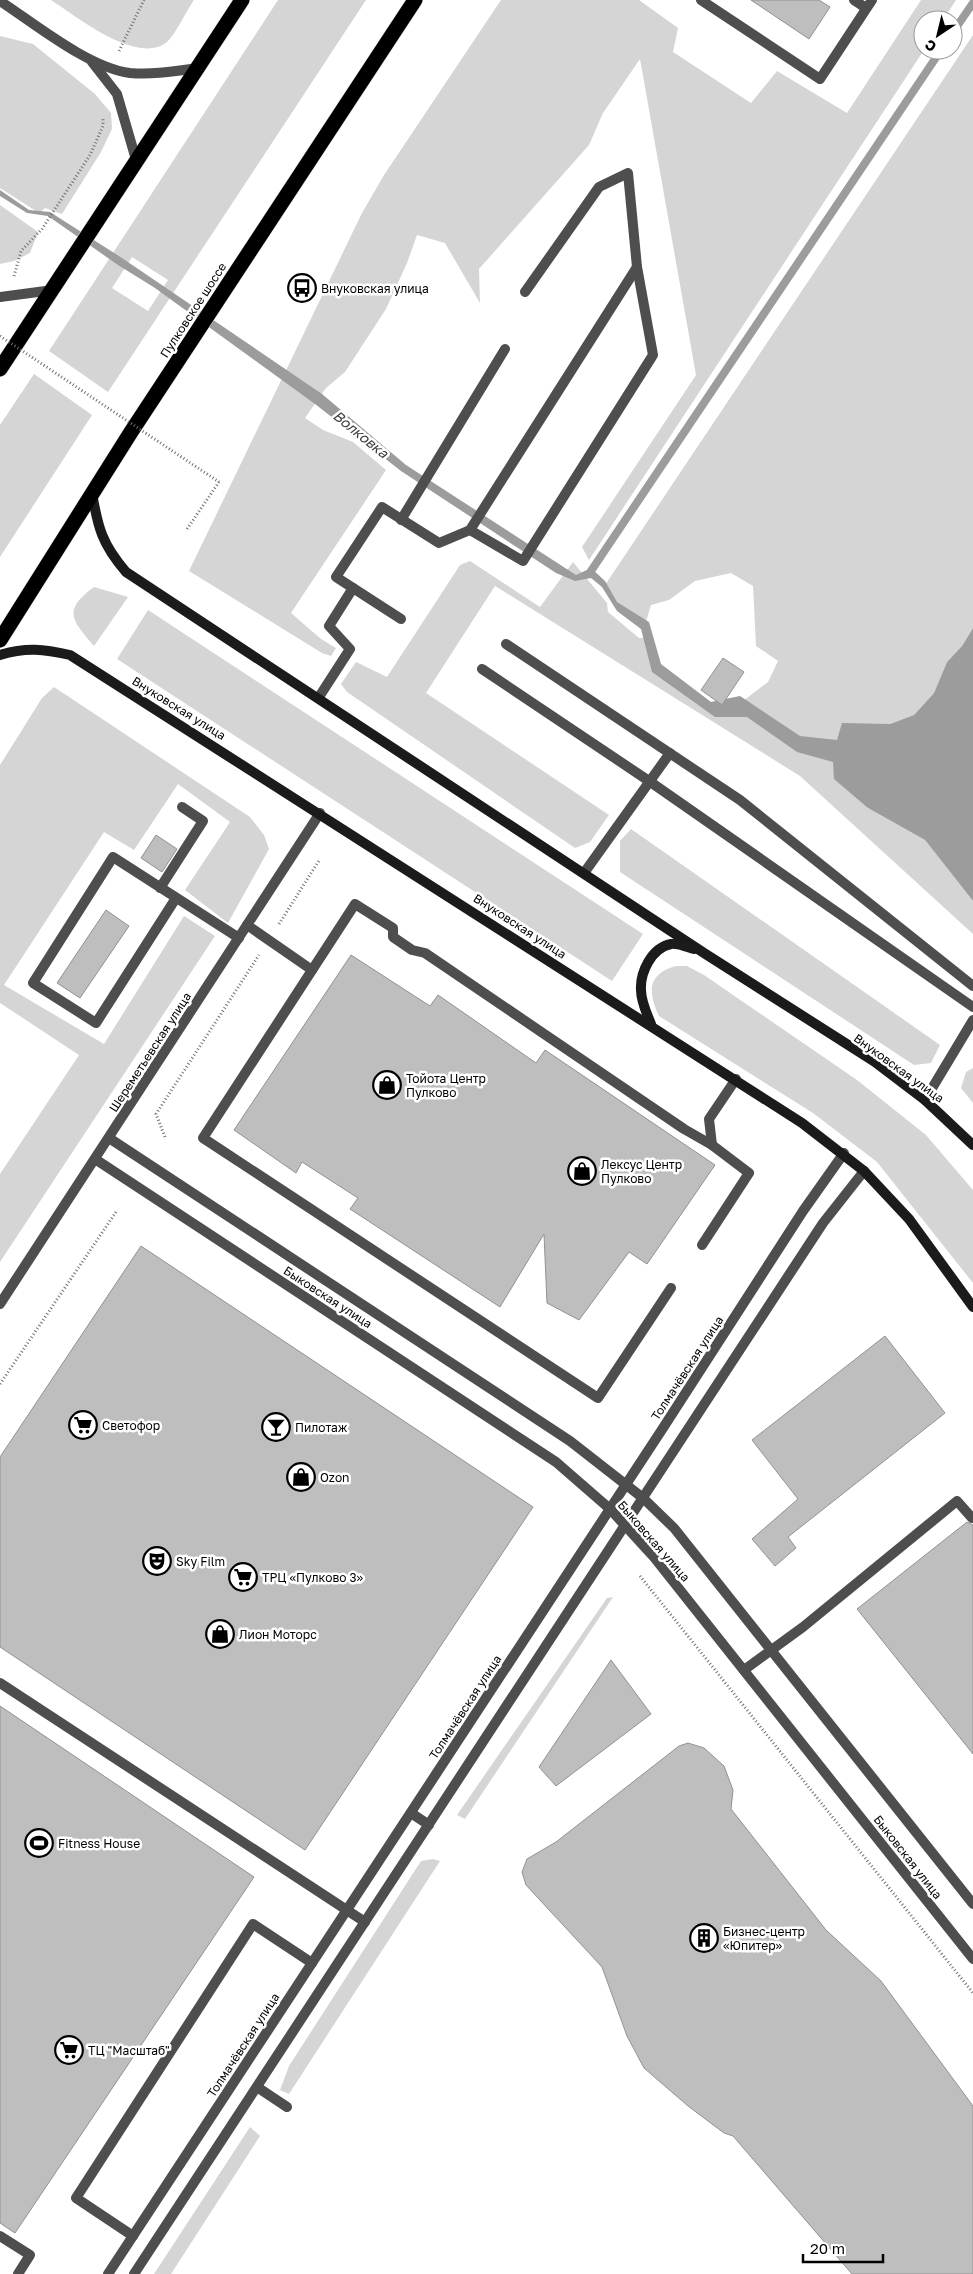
<svg xmlns="http://www.w3.org/2000/svg" width="973" height="2274" font-family="'Golos Text',sans-serif">
  <style>
    .green { fill: #d5d5d5; fill-rule: evenodd }
    .water { fill: #9c9c9c }
    .lines { fill: none; stroke-linecap: round; stroke-linejoin: round }
    .stream { stroke: #9c9c9c; stroke-width: 8 }
    .building { fill: #bebebe; stroke: #929292 }
    .highway-casing { stroke: #dbdbdb; stroke-width: 16 }
    .path { stroke: #707070; stroke-width: 3; stroke-dasharray: 1 2.5; stroke-linecap: butt }
    .lane { stroke: #4e4e4e; stroke-width: 10 }
    .street { stroke: #4e4e4e; stroke-width: 10 }
    .secondary { stroke: #1b1b1b; stroke-width: 10 }
    .highway { stroke: #000; stroke-width: 15 }
    .path-bridge { stroke: #707070; stroke-width: 3; stroke-dasharray: 1 2.5; stroke-linecap: butt }
    .labels { text-anchor: middle; dominant-baseline: central; stroke-width: 5; stroke-linejoin: round; paint-order: stroke }
    .poi-label { font-size: 12px; fill: #000; stroke: #fff; text-anchor: start }
    .street-label { font-size: 12px; fill: #000; stroke: #fff }
    .water-label { font-size: 14px; font-style: italic; fill: #3d3d3d; stroke: #fff }
  </style>
  <rect width="100%" height="100%" fill="#fff"/>
  <g class="green">
    <path d="M 51,0 L 194,0 C 187,10 175,35 167,42 C 137,66 76,16 51,0 Z"/>
    <path d="M 278,0 L 366,0 L 108,392 L 49,351 ZM 132,257 L 168,280 L 148,311 L 112,288 Z"/>
    <path d="M 501,0 L 639,0 L 678,28 L 673,52 L 751,103 L 777,71 L 847,113 L 921,0 L 956,0 L 943,20 L 923,20 L 924,50 L 589,560 L 582,547 L 696,375 L 640,59 L 603,113 L 589,145 L 479,269 L 480,303 L 445,243 L 417,235 L 407,263 L 386,309 L 345,372 L 326,388 L 305,418 L 323,430 L 353,442 L 386,470 L 291,613 L 321,639 L 336,648 L 331,656 L 322,653 L 189,571 L 362,213 L 384,175 Z"/>
    <path d="M 973,35 L 973,628 L 962,646 L 947,662 L 934,693 L 914,715 L 890,724 L 842,724 L 868,808 L 925,840 L 973,901 L 973,934 L 800,776 L 495,586 L 426,693 L 609,815 L 590,842 L 575,848 L 347,692 L 341,684 L 356,662 L 387,677 L 460,565 L 470,561 L 540,607 L 573,562 L 607,603 L 608,612 L 639,638 L 649,638 L 656,668 L 711,708 L 739,704 L 768,682 L 778,661 L 756,646 L 753,586 L 731,573 L 695,581 L 669,600 L 651,605 L 645,625 L 615,605 L 605,585 Z"/>
    <path d="M 0,36 L 33,44 L 95,94 L 111,113 L 112,129 L 101,152 L 62,214 L 45,208 L 39,213 L 0,188 Z"/>
    <path d="M 0,205 L 38,232 L 30,253 L 14,261 L 0,264 Z"/>
    <path d="M 34,374 L 92,415 L 0,557 L 0,425 Z"/>
    <path d="M 94,587 L 128,597 L 94,646 C 73,621 61,611 94,587 Z"/>
    <path d="M 148,610 L 643,934 L 612,981 L 117,659 Z"/>
    <path d="M 54,687 L 250,817 L 264,835 L 269,849 L 228,923 L 185,890 L 230,822 L 178,784 L 134,850 L 104,832 L 4,985 L 104,1044 L 184,916 L 215,936 L 0,1262 L 0,1174 L 79,1055 L 0,1003 L 0,765 L 42,698 Z"/>
    <path d="M 631,829 L 940,1045 L 931,1063 L 914,1065 L 620,872 L 620,841 Z"/>
    <path d="M 676,966 L 687,966 L 704,975 L 857,1080 L 926,1135 L 973,1190 L 973,1283 L 877,1162 L 813,1113 L 659,1016 C 648,992 647,974 676,966 Z"/>
    <path d="M 973,1068 L 973,1103 L 961,1088 L 966,1072 Z"/>
    <path d="M 613,1597 L 465,1819 L 457,1815 L 607,1598 Z"/>
    <path d="M 433,1859 L 440,1861 L 289,2094 L 280,2090 L 289,2066 L 421,1861 Z"/>
    <path d="M 250,2127 L 260,2136 L 171,2274 L 154,2274 Z"/>
  </g>
  <path class="water" d="M 0,190 L 29,210 L 50,212 L 122,258 L 322,394 L 406,465 L 576,575 L 591,568 L 605,581 L 617,602 L 649,622 L 661,664 L 711,702 L 740,696 L 800,736 L 837,740 L 842,723 L 890,724 L 914,715 L 934,693 L 947,662 L 962,646 L 973,628 L 973,901 L 925,840 L 868,808 L 834,779 L 833,762 L 797,752 L 747,717 L 715,717 L 652,672 L 641,629 L 617,611 L 602,587 L 591,578 L 575,581 L 556,573 L 401,471 L 315,404 L 155,288 L 118,265 L 48,216 L 27,213 L 0,196 Z"/>
  <g class="lines">
    <g class="stream">
      <path d="M 953,32 L 973,3"/>
      <path d="M 591,571 L 941,50"/>
    </g>
  </g>
  <g class="building">
    <path d="M 751,0 L 819,0 L 830,7 L 809,39 Z"/>
    <path d="M 723,658 L 744,672 L 722,705 L 701,690 Z"/>
    <path d="M 156,835 L 177,849 L 162,872 L 141,858 Z"/>
    <path d="M 106,910 L 129,926 L 80,998 L 57,983 Z"/>
    <path d="M 351,955 L 430,1006 L 438,995 L 536,1063 L 545,1050 L 715,1165 L 647,1264 L 629,1252 L 579,1320 L 547,1303 L 544,1234 L 500,1307 L 350,1209 L 358,1198 L 302,1162 L 296,1173 L 234,1130 Z"/>
    <path d="M 141,1246 L 533,1507 L 305,1850 L 0,1647 L 0,1457 Z"/>
    <path d="M 885,1336 L 945,1413 L 788,1537 L 796,1548 L 775,1566 L 752,1539 L 798,1499 L 752,1440 Z"/>
    <path d="M 967,1522 L 973,1525 L 973,1754 L 857,1609 Z"/>
    <path d="M 611,1660 L 651,1714 L 556,1786 L 539,1767 Z"/>
    <path d="M 0,1706 L 254,1877 L 15,2233 L 0,2223 Z"/>
    <path d="M 688,1743 L 704,1748 L 724,1766 L 733,1790 L 731,1809 L 826,1930 L 881,1981 L 973,2106 L 973,2274 L 852,2274 L 733,2136 L 724,2133 L 688,2106 L 644,2068 L 627,2036 L 602,1967 L 526,1885 L 522,1872 L 527,1859 L 556,1842 L 679,1746 Z"/>
  </g>
  <g class="lines">
    <defs>
      <g id="highway">
        <path d="M 0,369 L 242,0"/>
        <path d="M 0,640 L 131,432 L 415,0"/>
      </g>
    </defs>
    <use href="#highway" class="highway-casing"/>
    <g class="path">
      <path d="M 119,51 L 144,0"/>
      <path d="M 14,276 L 21,251 L 42,229 L 90,155 L 103,126 L 103,118"/>
      <path d="M 187,529 L 219,482"/>
      <path d="M 279,924 L 320,859"/>
      <path d="M 165,1137 L 156,1114 L 259,955"/>
      <path d="M 0,1384 L 116,1212"/>
      <path d="M 640,1576 L 973,1993"/>
    </g>
    <g class="lane">
      <path d="M 701,0 L 820,79 L 872,0"/>
      <path d="M 854,0 L 866,8"/>
      <path d="M 0,297 L 53,290"/>
      <path d="M 401,520 L 505,349"/>
      <path d="M 470,530 L 523,561 L 653,355 L 637,267 L 628,173 L 599,187 L 525,292"/>
      <path d="M 353,588 L 401,619"/>
      <path d="M 506,644 L 740,800 L 973,986"/>
      <path d="M 482,669 L 649,781 L 973,1007"/>
      <path d="M 319,697 L 350,649 L 329,626 L 353,588 L 336,577 L 382,507 L 439,543 L 470,530 L 637,267"/>
      <path d="M 584,873 L 670,753"/>
      <path d="M 160,888 L 203,821 L 182,807"/>
      <path d="M 176,898 L 96,1023 L 33,983 L 113,857 L 239,938"/>
      <path d="M 247,925 L 312,970"/>
      <path d="M 925,1100 L 973,1020"/>
      <path d="M 712,1145 L 709,1119 L 736,1079"/>
      <path d="M 671,1288 L 598,1398 L 203,1138 L 355,904 L 393,928 L 393,937 L 412,950 L 425,953 L 684,1129 L 712,1145 L 749,1173 L 702,1245"/>
      <path d="M 744,1670 L 803,1627 L 957,1501 L 972,1518"/>
      <path d="M 0,1683 L 365,1922"/>
      <path d="M 411,1813 L 429,1825"/>
      <path d="M 257,2087 L 287,2107"/>
      <path d="M 0,2236 L 30,2255 L 18,2274"/>
      <path d="M 133,2236 L 76,2198 L 253,1924 L 312,1963"/>
    </g>
    <g class="street">
      <path d="M 0,1 C 35,24 89,68 130,73 C 153,75 176,71 199,68"/>
      <path d="M 92,62 L 117,94 L 137,163"/>
      <path d="M 109,1138 L 570,1441 L 643,1498 L 674,1528 L 973,1904"/>
      <path d="M 95,1159 L 556,1462 L 610,1509 L 653,1556 L 973,1959"/>
      <path d="M 0,1304 L 320,813"/>
      <path d="M 108,2274 L 663,1428 L 803,1211 L 844,1153"/>
      <path d="M 134,2274 L 823,1223 L 864,1171"/>
    </g>
    <g class="secondary">
      <path d="M 92,493 C 98,528 102,544 126,572 L 704,953 L 875,1062 L 925,1100 L 973,1145"/>
      <path d="M 0,655 C 26,647 44,649 70,655 L 802,1123 L 864,1171 L 909,1219 L 973,1307"/>
      <path d="M 651,1024 C 647,1014 641,1002 641,990 C 640,973 651,948 671,944 C 677,943 687,947 694,949"/>
    </g>
    <use href="#highway" class="highway"/>
    <path class="path-bridge" d="M 0,336 L 219,482"/>
  </g>
  <defs>
    <symbol id="bus-ring" viewBox="-11 -11 22 22"><circle r="9.5" fill="#fff" stroke="#000" stroke-width="1.5"/><path d="M-5-6H5V4H4V6H2V4H-2V6H-4V4H-5ZM-3.5-4V0h7V-4ZM-3.5 1.2v1.5H-2V1.2ZM2 1.2v1.5H3.5V1.2Z" fill="#000"/></symbol>
    <symbol id="shop-ring" viewBox="-11 -11 22 22"><circle r="9.5" fill="#fff" stroke="#000" stroke-width="1.5"/><path d="M-5-2.5h2.3a2.7 3.5 0 0 1 5.4 0H5L5.5 6h-11ZM-1.5-2.5h3a1.5 2.3 0 0 0-3 0Z" fill="#000"/></symbol>
    <symbol id="supermarket-ring" viewBox="-11 -11 22 22"><circle r="9.5" fill="#fff" stroke="#000" stroke-width="1.5"/><path d="M-6-5.5h2.5l.6 2H6L4.5 2H-2.5L-4.4-4H-6ZM-1.5 3.2a1.3 1.3 0 1 0 .1 0ZM3 3.2a1.3 1.3 0 1 0 .1 0Z" fill="#000"/></symbol>
    <symbol id="bar-ring" viewBox="-11 -11 22 22"><circle r="9.5" fill="#fff" stroke="#000" stroke-width="1.5"/><path d="M-6-5H6L.8 .8V4.5H3.5V6h-7V4.5H-.8V.8Z" fill="#000"/></symbol>
    <symbol id="theatre-ring" viewBox="-11 -11 22 22"><circle r="9.5" fill="#fff" stroke="#000" stroke-width="1.5"/><path d="M-5-5.5Q0-4 5-5.5V0Q5 5 0 6Q-5 5-5 0ZM-3.3-2.5H-1v1.5H-3.3ZM1-2.5H3.3v1.5H1ZM-2.8 1Q0 5.5 2.8 1Z" fill="#000"/></symbol>
    <symbol id="stadium-ring" viewBox="-11 -11 22 22"><circle r="9.5" fill="#fff" stroke="#000" stroke-width="1.5"/><path d="M0-5a6.5 5 0 1 0 0 10a6.5 5 0 1 0 0-10ZM-3.5-1.8h7v3.6h-7Z" fill="#000"/></symbol>
    <symbol id="building-ring" viewBox="-11 -11 22 22"><circle r="9.5" fill="#fff" stroke="#000" stroke-width="1.5"/><path d="M-4-6H4V6H1V3H-1V6H-4ZM-2.5-4.3h1.7v1.8h-1.7ZM.8-4.3h1.7v1.8H.8ZM-2.5-1h1.7V.8h-1.7ZM.8-1h1.7V.8H.8Z" fill="#000"/></symbol>
  </defs>
  <g fill-rule="evenodd">
    <use href="#bus-ring" x="286" y="272" width="32" height="32"/>
    <use href="#shop-ring" x="371" y="1069" width="32" height="32"/>
    <use href="#shop-ring" x="566" y="1155" width="32" height="32"/>
    <use href="#supermarket-ring" x="67" y="1409" width="32" height="32"/>
    <use href="#bar-ring" x="260" y="1411" width="32" height="32"/>
    <use href="#shop-ring" x="285" y="1461" width="32" height="32"/>
    <use href="#theatre-ring" x="141" y="1545" width="32" height="32"/>
    <use href="#supermarket-ring" x="227" y="1561" width="32" height="32"/>
    <use href="#shop-ring" x="204" y="1618" width="32" height="32"/>
    <use href="#stadium-ring" x="23" y="1827" width="32" height="32"/>
    <use href="#building-ring" x="688" y="1922" width="32" height="32"/>
    <use href="#supermarket-ring" x="53" y="2034" width="32" height="32"/>
  </g>
  <g class="labels">
    <g class="poi-label">
      <text x="321" y="288">Внуковская улица</text>
      <text x="406" y="1078">Тойота Центр<tspan x="406" dy="14">Пулково</tspan></text>
      <text x="601" y="1164">Лексус Центр<tspan x="601" dy="14">Пулково</tspan></text>
      <text x="102" y="1425">Светофор</text>
      <text x="295" y="1427">Пилотаж</text>
      <text x="320" y="1477">Ozon</text>
      <text x="176" y="1561">Sky Film</text>
      <text x="262" y="1577">ТРЦ «Пулково 3»</text>
      <text x="239" y="1634">Лион Моторс</text>
      <text x="58" y="1843">Fitness House</text>
      <text x="723" y="1931">Бизнес-центр<tspan x="723" dy="14">«Юпитер»</tspan></text>
      <text x="88" y="2050">ТЦ "Масштаб"</text>
    </g>
    <g class="street-label">
      <text transform="translate(193 310) rotate(-57)">Пулковское шоссе</text>
      <text transform="translate(179 708) rotate(32)">Внуковская улица</text>
      <text transform="translate(520 926) rotate(33)">Внуковская улица</text>
      <text transform="translate(150 1052) rotate(-57)">Шереметьевская улица</text>
      <text transform="translate(899 1068) rotate(36)">Внуковская улица</text>
      <text transform="translate(328 1297) rotate(33)">Быковская улица</text>
      <text transform="translate(687 1368) rotate(-57)">Толмачёвская улица</text>
      <text transform="translate(654 1541) rotate(49)">Быковская улица</text>
      <text transform="translate(465 1707) rotate(-57)">Толмачёвская улица</text>
      <text transform="translate(908 1857) rotate(52)">Быковская улица</text>
      <text transform="translate(243 2045) rotate(-57)">Толмачёвская улица</text>
    </g>
    <g class="water-label">
      <text transform="translate(361 434) rotate(39)">Волковка</text>
    </g>
  </g>
  <g transform="translate(938 35) rotate(215)"><circle r="24" fill="#ffffff" stroke="#999999"/>
  <path d="M0-4L9 19L0 12L-9 19Z" fill="#000000"/>
  <text y="-8" font-size="14" font-weight="bold" text-anchor="middle" fill="#000000">С</text>
  </g>
  <path d="M803 2254v8h80v-8" fill="none" stroke="#000000" stroke-width="2.5"/>
  <text x="810" y="2254" font-size="15" fill="#000000" stroke="#ffffff" stroke-width="4" paint-order="stroke">20 m</text>
</svg>
